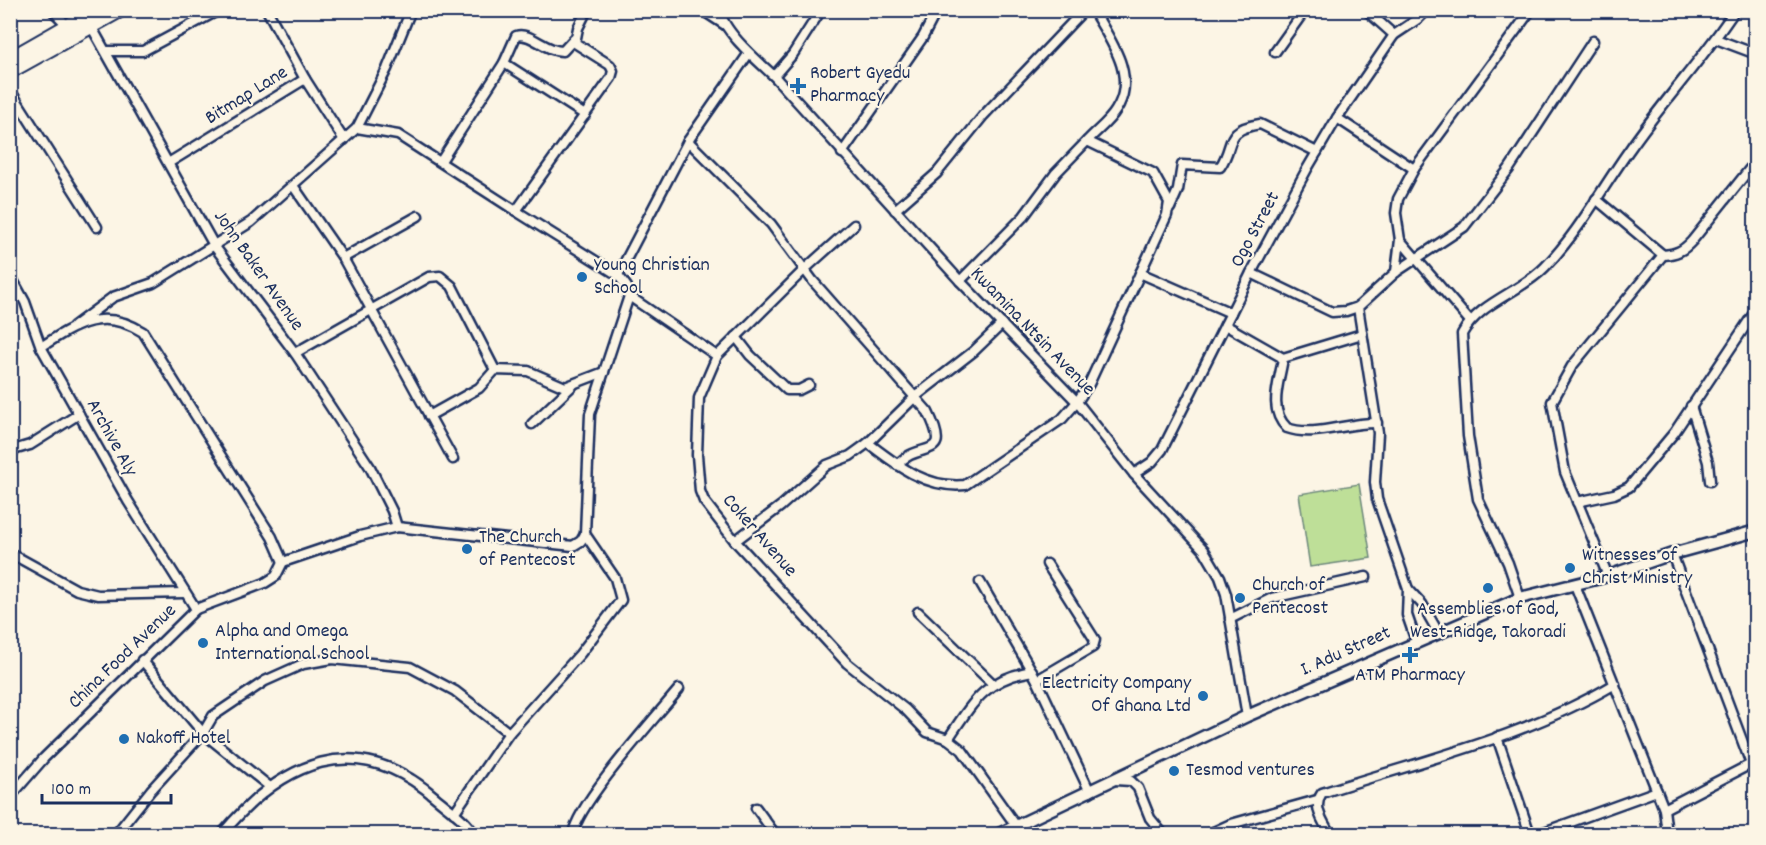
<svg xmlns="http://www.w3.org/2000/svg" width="1766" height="845" font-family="Dekko,sans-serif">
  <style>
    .green { fill: #bedf98; stroke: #6c877b; stroke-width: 1.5 }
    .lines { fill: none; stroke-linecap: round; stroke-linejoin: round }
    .minor-casing { stroke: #1b2f5e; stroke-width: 13 }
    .tertiary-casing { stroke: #1b2f5e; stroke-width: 15 }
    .trunk-casing { stroke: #1b2f5e; stroke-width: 18 }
    .minor { stroke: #fcf5e5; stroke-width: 8 }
    .tertiary { stroke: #fcf5e5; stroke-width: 10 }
    .trunk { stroke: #fcf5e5; stroke-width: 14 }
    .poi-dot { fill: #1f6fb2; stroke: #fcf5e5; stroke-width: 2 }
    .labels { text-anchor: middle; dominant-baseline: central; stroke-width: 4.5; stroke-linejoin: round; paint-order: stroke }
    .poi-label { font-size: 20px; fill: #1b2f5e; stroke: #fcf5e5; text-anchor: start }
    .street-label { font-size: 20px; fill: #1b2f5e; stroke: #fcf5e5 }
  </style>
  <rect width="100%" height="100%" fill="#fcf5e5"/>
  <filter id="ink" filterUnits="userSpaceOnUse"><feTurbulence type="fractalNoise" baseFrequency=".0167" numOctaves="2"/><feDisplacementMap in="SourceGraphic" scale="12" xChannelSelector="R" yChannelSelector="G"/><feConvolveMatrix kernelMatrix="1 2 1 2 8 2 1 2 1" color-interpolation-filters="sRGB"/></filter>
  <g filter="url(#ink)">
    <path class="green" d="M 1359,484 L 1371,558 L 1310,567 L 1299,494 Z"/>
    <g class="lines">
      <defs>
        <g id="minor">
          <path d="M 52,10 L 68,26"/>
          <path d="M 267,10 L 305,79 L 344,140"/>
          <path d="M 587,10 L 578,28 L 575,43 L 610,65 L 613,71 L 611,78 L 516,211 L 618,275"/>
          <path d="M 702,10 L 725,25"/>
          <path d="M 720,10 C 722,31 759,62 774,76 L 960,281 L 1077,402 L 1134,474 L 1204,550 L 1220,577 L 1226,594 L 1247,716"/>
          <path d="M 91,26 L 215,247 L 295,353 L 370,467 L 392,511 L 397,527"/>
          <path d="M 1394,35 L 1418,19 L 1427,10"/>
          <path d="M 1716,39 L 1756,54"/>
          <path d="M 106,51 L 143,51 L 219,10"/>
          <path d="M 1275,52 L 1305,10"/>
          <path d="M 504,63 L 585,115"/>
          <path d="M 774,76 L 793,54 L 821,10"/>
          <path d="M 10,90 L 97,227"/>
          <path d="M 1337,118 L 1414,169"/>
          <path d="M 357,128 L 398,135 L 516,211"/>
          <path d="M 688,141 L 771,224 L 813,281 L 928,412 C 953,463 920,439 897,465"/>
          <path d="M 1087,141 C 1097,130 1109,122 1116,110 C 1138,76 1110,40 1093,10"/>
          <path d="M 842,153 L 923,37 L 937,10"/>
          <path d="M 441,161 L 504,63 L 516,36 C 530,31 546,52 563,51 L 574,39"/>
          <path d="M 170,162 L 305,79"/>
          <path d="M 294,187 L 343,258 L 453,459"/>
          <path d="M 1596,199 L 1663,255 C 1676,254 1683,251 1692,241 L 1756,161"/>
          <path d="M 1170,208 L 1178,190 L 1182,165 L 1220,167 C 1236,144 1222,130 1260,124 L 1317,152"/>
          <path d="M 895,210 L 937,173 L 983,116 L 1084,10"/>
          <path d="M 854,225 L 805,269 L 717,356 L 699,398 L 697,455 L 700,491 L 704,501 L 735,541 L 847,663 L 906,710 L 927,732 L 948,739 L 962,750 L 1017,827"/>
          <path d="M 343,258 L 418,216"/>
          <path d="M 1396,272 L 1400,240"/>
          <path d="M 1140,273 L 1231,313"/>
          <path d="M 1251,273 L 1332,312 L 1346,311 L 1358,307"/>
          <path d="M 10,275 L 25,302 L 41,347 L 128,501 L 196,609"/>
          <path d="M 629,296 L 717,356"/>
          <path d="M 1469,320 L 1400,240 L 1396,213 L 1398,199 L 1414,169 L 1531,10"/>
          <path d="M 1225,325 L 1283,358 L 1362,334"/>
          <path d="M 74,326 L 113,297 L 153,283 L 251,222 L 357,128 L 387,69 L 411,10"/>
          <path d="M 736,337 L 750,355 L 787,390 L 799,390 L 809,385"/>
          <path d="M 41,347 C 76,324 103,307 143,332 L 272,537 L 283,562"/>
          <path d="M 295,353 L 429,277 L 440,276 L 452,286 L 495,370"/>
          <path d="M 1283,358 C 1280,381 1267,409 1287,428 C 1315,438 1347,422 1377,423"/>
          <path d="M 1691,406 L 1708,462 L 1710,481"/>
          <path d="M 429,416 L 479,388 L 495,370 L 528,371 L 565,387 L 604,372"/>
          <path d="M 532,424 L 573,385"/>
          <path d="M 868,443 C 897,465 926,489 965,485 L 1062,419 L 1077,402 L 1089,384 L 1167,215 L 1169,202 L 1153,173 L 1087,141 L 1056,173 L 1024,216 L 960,281"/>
          <path d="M 10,451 L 30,445 L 79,414"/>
          <path d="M 1134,474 L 1152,462 L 1162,450 L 1251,273 L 1307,169 L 1337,118 L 1394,35 L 1366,10"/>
          <path d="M 1577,502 L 1614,494 L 1629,487 L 1674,433 L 1756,310"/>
          <path d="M 735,541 L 781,506 L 827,465 L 850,456 L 868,443 L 916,396 L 974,351 L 1002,324"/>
          <path d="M 10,553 L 77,590 L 98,595 L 184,593"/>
          <path d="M 1608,576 L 1565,472 L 1552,402 L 1572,366 L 1663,255"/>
          <path d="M 980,582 L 1037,680 L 1090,792"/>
          <path d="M 1575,585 L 1664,809 L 1667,834"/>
          <path d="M 1408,589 L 1407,615 L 1416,641"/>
          <path d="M 1520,598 L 1508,563 L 1478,499 L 1468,436 L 1462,334 C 1479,302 1520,293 1545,267 C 1579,232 1602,188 1630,149 C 1663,101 1703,59 1735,10"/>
          <path d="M 918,612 L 993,684"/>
          <path d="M 1230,619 L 1272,598 L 1366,577"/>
          <path d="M 1438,632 L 1422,604 L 1408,589 L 1377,499 L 1375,482 L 1378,433 L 1358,307 L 1396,272 L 1464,227 L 1509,169 L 1593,41"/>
          <path d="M 142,660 L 203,733 L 270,787"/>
          <path d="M 1037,680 L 1093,647 L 1095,640 L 1047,564"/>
          <path d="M 509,733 L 580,654 L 621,600 L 615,578 L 585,534 L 590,414 L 629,296 L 627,287 L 618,275 L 688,141 L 749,53"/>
          <path d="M 1497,737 L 1530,834"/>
          <path d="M 948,739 C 973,702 985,679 1032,671"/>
          <path d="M 1751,764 L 1756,772"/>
          <path d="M 1115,780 L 1131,781 L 1138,788 L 1150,818 L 1163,834"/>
          <path d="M 10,797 L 44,758 L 196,609 L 265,583 L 276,576 L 283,562 L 360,536 L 397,527 L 573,546 L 581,541 L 585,534"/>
          <path d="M 756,808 L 775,834"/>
          <path d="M 1664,809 L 1751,764 L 1672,554"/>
          <path d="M 116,834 L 151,790 L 203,733 L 213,716 L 265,681 L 303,664 L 332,659 L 410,667 L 455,691 L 509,733 L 454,813"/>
          <path d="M 222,834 C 282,762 355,728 435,797 C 448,808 465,819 474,834"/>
          <path d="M 573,834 C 577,804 655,718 679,689"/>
          <path d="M 1209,834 L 1231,824 L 1317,800"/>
          <path d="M 1330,834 C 1323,821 1312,807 1322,793 C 1420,761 1526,737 1615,684"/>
          <path d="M 1538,834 L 1657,791"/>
        </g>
        <path id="tertiary" d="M 999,834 L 1247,716 L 1520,598 L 1608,576 L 1672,554 L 1756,531"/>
        <g id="trunk">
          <path d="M 10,59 L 96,10"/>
          <path d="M 10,71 L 120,10"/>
        </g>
      </defs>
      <use href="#minor" class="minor-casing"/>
      <use href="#tertiary" class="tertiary-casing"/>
      <use href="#trunk" class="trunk-casing"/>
      <use href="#minor" class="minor"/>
      <use href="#tertiary" class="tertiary"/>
      <use href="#trunk" class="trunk"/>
    </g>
  </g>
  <g class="poi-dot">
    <path d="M795 77h6v6h6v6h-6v6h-6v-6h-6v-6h6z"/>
    <circle cx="582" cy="277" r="6"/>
    <circle cx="467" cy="549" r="6"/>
    <circle cx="1570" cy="568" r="6"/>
    <circle cx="1488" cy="588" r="6"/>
    <circle cx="1240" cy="598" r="6"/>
    <circle cx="203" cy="643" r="6"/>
    <path d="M1407 646h6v6h6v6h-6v6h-6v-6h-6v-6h6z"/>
    <circle cx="1203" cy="696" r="6"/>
    <circle cx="124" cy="739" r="6"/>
    <circle cx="1174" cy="771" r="6"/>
  </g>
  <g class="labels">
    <g class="poi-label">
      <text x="810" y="74">Robert Gyedu<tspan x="810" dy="23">Pharmacy</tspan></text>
      <text x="594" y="266">Young Christian<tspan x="594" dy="23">School</tspan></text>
      <text x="479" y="538">The Church<tspan x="479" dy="23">of Pentecost</tspan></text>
      <text x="1582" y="556">Witnesses of<tspan x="1582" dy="23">Christ Ministry</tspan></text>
      <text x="1252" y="586">Church of<tspan x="1252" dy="23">Pentecost</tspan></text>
      <text x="1488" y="610" text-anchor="middle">Assemblies of God,<tspan x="1488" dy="23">West-Ridge, Takoradi</tspan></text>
      <text x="215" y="632">Alpha and Omega<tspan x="215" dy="23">International School</tspan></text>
      <text x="1410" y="676" text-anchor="middle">ATM Pharmacy</text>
      <text x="1191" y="684" text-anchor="end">Electricity Company<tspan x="1191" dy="23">Of Ghana Ltd</tspan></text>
      <text x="136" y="739">Nakoff Hotel</text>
      <text x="1186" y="771">Tesmod ventures</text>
    </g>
    <g class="street-label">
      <text transform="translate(247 96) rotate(-32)">Bitmap Lane</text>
      <text transform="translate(1256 230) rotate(-62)">Ogo Street</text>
      <text transform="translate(258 271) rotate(55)">John Baker Avenue</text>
      <text transform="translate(1032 332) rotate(46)">Kwamina Ntsin Avenue</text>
      <text transform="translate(111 438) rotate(61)">Archive Aly</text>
      <text transform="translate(759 536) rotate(49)">Coker Avenue</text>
      <text transform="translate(1346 652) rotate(-24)">I. Adu Street</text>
      <text transform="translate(123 657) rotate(-44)">China Food Avenue</text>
    </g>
  </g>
  <rect width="1766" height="845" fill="none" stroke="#fcf5e5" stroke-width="36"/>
  <rect x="18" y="18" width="1730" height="809" fill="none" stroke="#1b2f5e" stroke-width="2" filter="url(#ink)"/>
  <path d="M42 794v9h129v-9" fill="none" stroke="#1b2f5e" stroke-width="3"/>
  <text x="51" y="794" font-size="18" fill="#1b2f5e" stroke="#fcf5e5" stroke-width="4.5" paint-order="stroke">100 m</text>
</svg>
